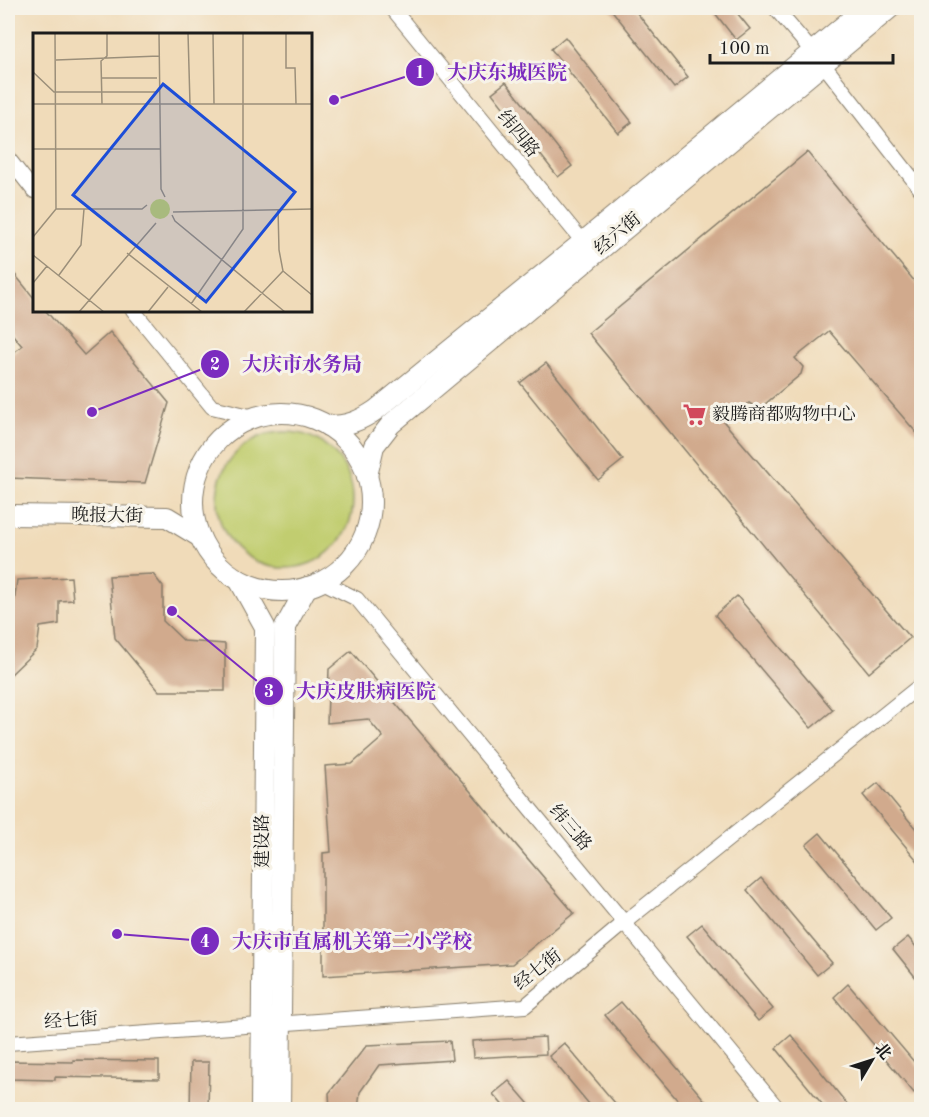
<svg xmlns="http://www.w3.org/2000/svg" width="929" height="1117" font-family="'Old Standard TT','Noto Serif SC',serif">
  <style>
    .green { fill: #c1cd6f; stroke: #6e7446; stroke-width: 1.5 }
    .building { fill: #d1aa8d }
    .lines { fill: none; stroke-linecap: round; stroke-linejoin: round }
    .street-casing { stroke: #867c6a; stroke-width: 16 }
    .secondary-casing { stroke: #867c6a; stroke-width: 22 }
    .street { stroke: #fff; stroke-width: 14 }
    .secondary { stroke: #fff; stroke-width: 20 }
    .labels { text-anchor: middle; dominant-baseline: central; stroke-width: 6; stroke-linejoin: round; paint-order: stroke }
    .street-label { font-size: 18px; fill: #1c1c1c; stroke: #f7f3e8 }
    .poi-label { font-size: 18px; fill: #1c1c1c; stroke: #f7f3e8; text-anchor: start }
    .inset-road { fill: none; stroke: #9b8f7a; stroke-width: 1.5 }
    .view { fill: #1d4ed8; fill-opacity: 0.15; stroke: #1d4ed8; stroke-width: 3 }
    .inset-edge { fill: none; stroke: #1c1c1c; stroke-width: 3 }
    .leader { fill: none; stroke: #7b2cbf; stroke-width: 2 }
    .callout-dot { fill: #7b2cbf; stroke: #f7f3e8; stroke-width: 2 }
    .mark-label { font-size: 18px; text-anchor: middle; font-weight: bold; fill: #fff }
    .callout-label { font-size: 20px; text-anchor: middle; font-weight: bold; fill: #7b2cbf; stroke: #f7f3e8; stroke-width: 6; stroke-linejoin: round; paint-order: stroke }
  </style>
  <rect width="100%" height="100%" fill="#f7f3e8"/>
  <filter id="ink" filterUnits="userSpaceOnUse"><feTurbulence type="fractalNoise" baseFrequency=".0167" numOctaves="2"/><feDisplacementMap in="SourceGraphic" scale="12" xChannelSelector="R" yChannelSelector="G"/><feConvolveMatrix kernelMatrix="1 2 1 2 8 2 1 2 1" color-interpolation-filters="sRGB"/></filter>
  <filter id="wash" filterUnits="userSpaceOnUse"><feTurbulence type="fractalNoise" baseFrequency=".008" numOctaves="4" result="noise"/><feDisplacementMap in="SourceGraphic" scale="24" xChannelSelector="R" yChannelSelector="G"/><feGaussianBlur stdDeviation="1.35" result="paint"/><feColorMatrix in="noise" values="0 0 0 0 0 0 0 0 0 0 0 0 0 0 0 0 0 1.4 0 .05"/><feComposite in="paint" operator="in"/></filter>
  <g filter="url(#wash)">
    <rect width="100%" height="100%" fill="#f0dbb9"/>
    <circle class="green" cx="285" cy="500" r="68"/>
    <g id="blocks">
      <g class="building">
        <path d="M 610,8 L 633,8 L 688,77 L 674,88 Z"/>
        <path d="M 711,8 L 733,8 L 750,29 L 736,40 Z"/>
        <path d="M 565,37 L 632,122 L 618,133 L 551,49 Z"/>
        <path d="M 506,82 L 572,166 L 558,177 L 492,93 Z"/>
        <path d="M 807,152 L 921,289 L 921,438 L 829,331 L 795,358 L 803,367 L 801,374 L 759,409 L 749,403 L 724,422 L 910,638 L 869,673 L 588,333 Z"/>
        <path d="M 8,266 L 34,298 L 34,310 L 45,310 L 84,355 L 110,332 L 169,403 L 145,483 L 8,478 L 8,357 L 22,346 L 8,329 Z"/>
        <path d="M 546,363 L 623,460 L 598,480 L 520,383 Z"/>
        <path d="M 153,574 L 163,587 L 163,621 L 184,641 L 225,644 L 225,691 L 159,691 L 115,638 L 109,576 Z"/>
        <path d="M 71,577 L 73,600 L 59,601 L 59,624 L 40,627 L 37,649 L 8,677 L 8,622 L 12,619 L 17,580 Z"/>
        <path d="M 737,596 L 833,710 L 811,728 L 715,615 Z"/>
        <path d="M 351,651 L 574,913 L 512,964 L 323,976 L 323,853 L 331,852 L 325,766 L 352,764 L 383,737 L 368,719 L 327,723 L 329,669 Z"/>
        <path d="M 878,783 L 921,835 L 921,865 L 863,795 Z"/>
        <path d="M 820,833 L 891,918 L 876,930 L 806,845 Z"/>
        <path d="M 761,878 L 832,963 L 817,975 L 747,890 Z"/>
        <path d="M 702,924 L 773,1009 L 758,1021 L 687,936 Z"/>
        <path d="M 908,937 L 921,953 L 921,984 L 893,949 Z"/>
        <path d="M 848,984 L 921,1070 L 921,1087 L 914,1093 L 834,997 Z"/>
        <path d="M 621,1002 L 713,1110 L 686,1110 L 605,1015 Z"/>
        <path d="M 791,1035 L 852,1110 L 827,1110 L 776,1048 Z"/>
        <path d="M 545,1037 L 546,1054 L 473,1058 L 472,1041 Z"/>
        <path d="M 450,1041 L 452,1060 L 379,1065 L 360,1092 L 358,1110 L 330,1110 L 329,1093 L 367,1045 Z"/>
        <path d="M 564,1043 L 621,1110 L 594,1110 L 549,1056 Z"/>
        <path d="M 73,1060 L 159,1061 L 159,1079 L 55,1077 L 55,1080 L 8,1079 L 8,1061 L 73,1062 Z"/>
        <path d="M 191,1062 L 209,1062 L 208,1110 L 190,1110 Z"/>
        <path d="M 509,1081 L 534,1110 L 507,1110 L 493,1094 Z"/>
      </g>
    </g>
  </g>
  <g filter="url(#ink)">
    <use href="#blocks" fill-opacity="0" stroke="#867c6a" stroke-width="1.5"/>
    <g class="lines">
      <defs>
        <g id="street">
          <path d="M 392,8 L 588,248"/>
          <path d="M 775,8 L 823,64 L 922,191"/>
          <path d="M 8,158 L 34,191"/>
          <path d="M 133,310 L 212,407 L 254,417"/>
          <path d="M 323,582 L 357,599 L 779,1110"/>
          <path d="M 8,1043 L 525,1006 L 625,922 L 922,684"/>
        </g>
        <g id="secondary">
          <circle cx="282" cy="502" r="89"/>
          <path d="M 328,426 C 347,426 360,421 376,410 L 583,242 L 865,8"/>
          <path d="M 367,476 L 374,446 L 391,424 L 890,8"/>
          <path d="M 8,515 L 167,517 L 200,537"/>
          <path d="M 239,580 L 265,627 L 261,1110"/>
          <path d="M 280,1110 L 285,627 L 307,587"/>
        </g>
      </defs>
      <use href="#street" class="street-casing"/>
      <use href="#secondary" class="secondary-casing"/>
      <use href="#street" class="street"/>
      <use href="#secondary" class="secondary"/>
    </g>
  </g>
  <defs>
    <symbol id="supermarket-bare" viewBox="-9 -9 18 18"><path d="M-6-5.5h2.5l.6 2H6L4.5 2H-2.5L-4.4-4H-6ZM-1.5 3.2a1.3 1.3 0 1 0 .1 0ZM3 3.2a1.3 1.3 0 1 0 .1 0Z" fill="#d1495b" stroke="#f7f3e8" stroke-width="2.5" paint-order="stroke"/></symbol>
  </defs>
  <g fill-rule="evenodd">
    <use href="#supermarket-bare" x="678" y="398" width="33" height="33"/>
  </g>
  <g class="labels">
    <g class="street-label">
      <text transform="translate(518 134) rotate(51)">纬四路</text>
      <text transform="translate(618 234) rotate(-40)">经六街</text>
      <text transform="translate(107 516) rotate(1)">晚报大街</text>
      <text transform="translate(570 828) rotate(50)">纬三路</text>
      <text transform="translate(263 841) rotate(-90)">建设路</text>
      <text transform="translate(538 970) rotate(-38)">经七街</text>
      <text transform="translate(71 1021) rotate(-4)">经七街</text>
    </g>
    <g class="poi-label">
      <text x="712" y="415">毅腾商都购物中心</text>
    </g>
  </g>
  <g transform="translate(33 33)">
    <rect width="279" height="279" fill="#f0dbb9"/>
    <path d="M117 176a10 10 0 1 1 20 0a10 10 0 1 1-20 0Z" fill="#c1cd6f"/>
    <path class="inset-road" d="M 126,0 L 128,156 L 132,164M 155,0 L 157,71M 180,0 L 181,71M 253,0 L 253,35 L 262,35 L 263,71M 23,27 L 126,23M 0,39 L 21,59 L 124,59M 68,45 L 124,45M 0,71 L 279,71M 69,71 L 68,28 L 74,23 L 74,0M 0,116 L 128,116M 23,176 L 109,176 L 114,172M 140,179 L 279,176M 139,182 L 142,188 L 252,279M 0,204 L 23,176 L 22,0M 94,220 L 169,279M 0,222 L 71,279M 250,238 L 279,262M 26,242 L 48,212 L 51,176M 0,250 L 14,233M 158,271 L 210,196 L 210,0M 46,279 L 123,190M 115,279 L 135,254M 211,279 L 250,238 L 246,217 L 245,176"/>
    <path class="view" d="M 130,51 L 262,159 L 173,269 L 40,162 Z"/>
    <rect width="279" height="279" class="inset-edge"/>
  </g>
  <path class="leader" d="M334 100L420 72M92 412L215 364M172 611L269 691M117 934L205 941"/>
  <g class="callout-dot">
    <circle cx="334" cy="100" r="6"/>
    <circle cx="92" cy="412" r="6"/>
    <circle cx="172" cy="611" r="6"/>
    <circle cx="117" cy="934" r="6"/>
    <circle cx="420" cy="72" r="15"/>
    <circle cx="215" cy="364" r="15"/>
    <circle cx="269" cy="691" r="15"/>
    <circle cx="205" cy="941" r="15"/>
  </g>
  <g class="mark-label">
    <text x="420" y="78">1</text>
    <text x="215" y="370">2</text>
    <text x="269" y="697">3</text>
    <text x="205" y="947">4</text>
  </g>
  <g class="callout-label">
    <text x="507" y="79">大庆东城医院</text>
    <text x="302" y="371">大庆市水务局</text>
    <text x="366" y="698">大庆皮肤病医院</text>
    <text x="352" y="948">大庆市直属机关第二小学校</text>
  </g>
  <rect width="929" height="1117" fill="none" stroke="#f7f3e8" stroke-width="30"/>
  <g transform="translate(872 1060) rotate(51)" stroke="#f7f3e8" stroke-width="4.5" paint-order="stroke">
  <path d="M0-4.5L10 22L0 15L-10 22Z" fill="#1c1c1c"/>
  <text y="-9" font-size="16" font-weight="bold" text-anchor="middle" fill="#1c1c1c">北</text>
  </g>
  <path d="M710 54v9h183v-9" fill="none" stroke="#1c1c1c" stroke-width="3"/>
  <text x="719" y="54" font-size="18" fill="#1c1c1c" stroke="#f7f3e8" stroke-width="4.5" paint-order="stroke">100 m</text>
</svg>
